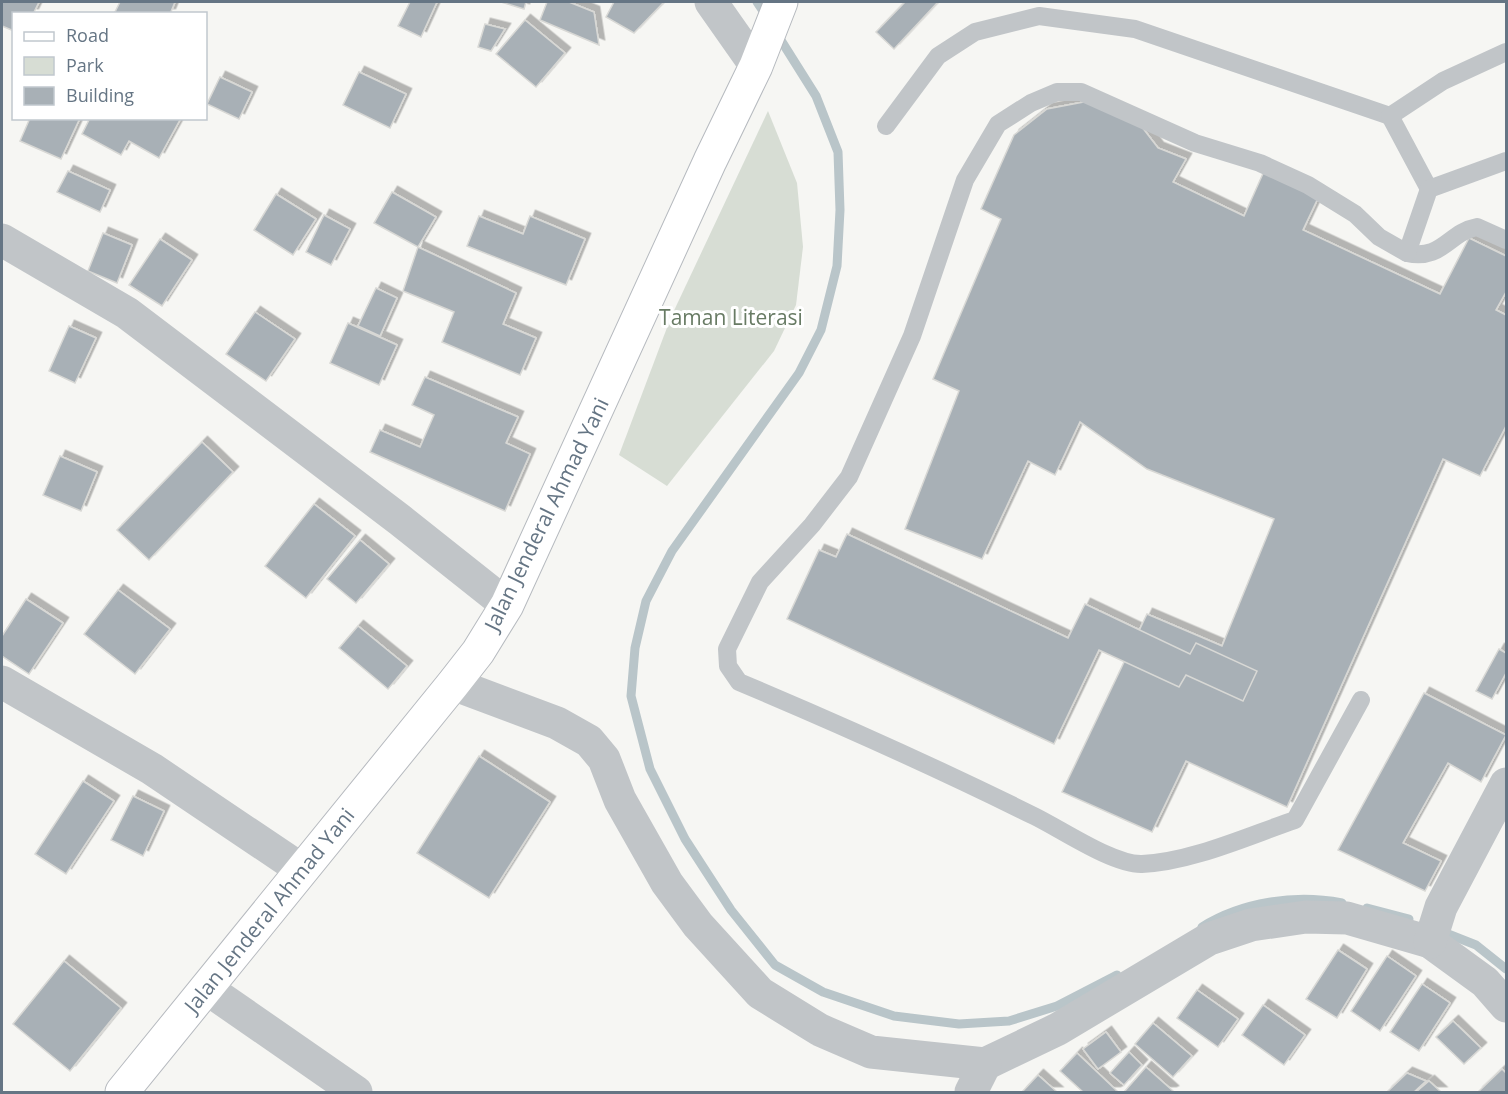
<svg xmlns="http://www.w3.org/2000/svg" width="1508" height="1094" font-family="'Open Sans',sans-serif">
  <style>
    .green { fill: #d7ddd4 }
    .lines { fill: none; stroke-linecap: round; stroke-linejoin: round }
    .stream { stroke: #b9c5c9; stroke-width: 9 }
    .building { fill: #a8b0b6; stroke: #d8d8d5; stroke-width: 1.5; filter: url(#shadow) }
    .secondary-casing { stroke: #b6babf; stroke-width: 35 }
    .service { stroke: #c1c5c8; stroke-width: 18 }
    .minor { stroke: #c1c5c8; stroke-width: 33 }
    .secondary { stroke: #fff; stroke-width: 33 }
    .labels { text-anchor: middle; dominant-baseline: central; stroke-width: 6; stroke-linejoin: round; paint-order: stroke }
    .park-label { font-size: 21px; fill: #687b64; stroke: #fff }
    .street-label { font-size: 21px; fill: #657584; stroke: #fff }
  </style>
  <defs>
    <filter id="shadow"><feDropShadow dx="5.5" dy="-5.5" stdDeviation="0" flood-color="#0004"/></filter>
  </defs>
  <rect width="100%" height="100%" fill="#f6f6f3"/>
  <path class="green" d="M 768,111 L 797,183 L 803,247 L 796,305 L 774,351 L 667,486 L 619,455 L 671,317 Z"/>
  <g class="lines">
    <g class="stream">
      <path d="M 757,2 L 767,17"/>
      <path d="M 777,34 L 816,96 L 838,152 L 840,210 L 837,266 L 821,330 L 799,373 L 672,551 L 646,601 L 635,648 L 631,696 L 650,769 L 685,839 L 731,910 L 775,965 L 823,992 L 894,1016 L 959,1024 L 1009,1021 L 1057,1006 L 1117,975"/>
      <path d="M 1367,908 L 1409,919"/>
      <path d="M 1202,927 C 1242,902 1295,894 1342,903"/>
      <path d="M 1438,930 L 1476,945 L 1506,969"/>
    </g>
  </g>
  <g class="building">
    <path d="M 2,2 L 39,2 L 33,14 L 14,14 L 14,31 L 2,26 Z"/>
    <path d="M 120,2 L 175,2 L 170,14 L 119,14 L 115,12 Z"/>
    <path d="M 410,2 L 437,2 L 421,37 L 398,26 Z"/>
    <path d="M 501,2 L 526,2 L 524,9 Z"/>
    <path d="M 547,2 L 569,2 L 594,12 L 599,45 L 540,20 Z"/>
    <path d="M 614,2 L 664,2 L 634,33 L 606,17 Z"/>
    <path d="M 905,2 L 938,2 L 894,49 L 876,32 Z"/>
    <path d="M 525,20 L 565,53 L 536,87 L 496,54 Z"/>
    <path d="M 485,24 L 505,29 L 491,51 L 478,47 Z"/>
    <path d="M 359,72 L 406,94 L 390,128 L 343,105 Z"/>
    <path d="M 220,77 L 252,92 L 239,119 L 207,104 Z"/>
    <path d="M 1089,101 L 1135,118 L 1158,148 L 1186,159 L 1173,182 L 1244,216 L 1265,169 L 1319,196 L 1303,230 L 1440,294 L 1469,238 L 1506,256 L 1506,292 L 1496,310 L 1506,315 L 1506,426 L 1480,476 L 1443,459 L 1287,807 L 1186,761 L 1152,832 L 1062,792 L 1147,614 L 1222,646 L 1274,519 L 1147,469 L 1080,422 L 1055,475 L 1028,461 L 982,559 L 905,529 L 959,391 L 933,379 L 1001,219 L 981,209 L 1014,135 L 1047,109 Z"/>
    <path d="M 30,118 L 80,118 L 61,159 L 20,141 Z"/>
    <path d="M 90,118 L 181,118 L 159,158 L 129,141 L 121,155 L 82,134 Z"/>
    <path d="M 68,171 L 110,190 L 100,212 L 57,192 Z"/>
    <path d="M 392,192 L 436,217 L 418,247 L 374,223 Z"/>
    <path d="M 276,194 L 316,219 L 293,255 L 254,230 Z"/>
    <path d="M 324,215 L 350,229 L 331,265 L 306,252 Z"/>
    <path d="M 479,216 L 523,234 L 530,216 L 585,239 L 566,285 L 467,246 Z"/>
    <path d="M 103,233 L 132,245 L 117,283 L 88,271 Z"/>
    <path d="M 160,239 L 192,260 L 162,306 L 129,285 Z"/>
    <path d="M 418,247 L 516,293 L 503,324 L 536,338 L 520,375 L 442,342 L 454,312 L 403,291 Z"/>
    <path d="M 376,288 L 397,298 L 380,336 L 358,326 Z"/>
    <path d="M 255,312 L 295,339 L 266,381 L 226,354 Z"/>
    <path d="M 348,323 L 397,345 L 379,385 L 330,363 Z"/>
    <path d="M 69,326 L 96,338 L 75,383 L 49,371 Z"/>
    <path d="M 425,377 L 518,417 L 506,443 L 530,454 L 505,511 L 370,452 L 380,430 L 420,447 L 434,415 L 412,405 Z"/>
    <path d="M 202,442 L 233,472 L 149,560 L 117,530 Z"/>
    <path d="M 60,456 L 97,472 L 81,511 L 43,495 Z"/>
    <path d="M 314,504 L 355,536 L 306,598 L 265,566 Z"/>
    <path d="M 847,534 L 1068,638 L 1085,604 L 1190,654 L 1196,643 L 1257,671 L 1243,701 L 1186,675 L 1179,687 L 1099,650 L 1054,744 L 787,619 L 819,550 L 836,557 Z"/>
    <path d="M 360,540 L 389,564 L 356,603 L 327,579 Z"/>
    <path d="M 118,590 L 170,629 L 135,674 L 84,634 Z"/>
    <path d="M 26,599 L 63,623 L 29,674 L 2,656 L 2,636 Z"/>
    <path d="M 358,626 L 407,666 L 388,689 L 339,648 Z"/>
    <path d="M 1499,649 L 1506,653 L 1506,673 L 1492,699 L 1476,691 Z"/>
    <path d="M 1424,693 L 1506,735 L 1481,782 L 1448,763 L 1403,843 L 1441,861 L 1425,891 L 1338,850 Z"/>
    <path d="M 479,756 L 550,802 L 489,898 L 417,853 Z"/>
    <path d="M 83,781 L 114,801 L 66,874 L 35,854 Z"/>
    <path d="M 133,796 L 164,811 L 143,856 L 111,840 Z"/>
    <path d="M 1338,950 L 1367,969 L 1337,1018 L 1306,999 Z"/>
    <path d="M 1387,956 L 1416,976 L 1380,1031 L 1351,1011 Z"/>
    <path d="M 64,961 L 121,1008 L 70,1071 L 13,1024 Z"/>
    <path d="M 1422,984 L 1450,1003 L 1419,1051 L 1390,1032 Z"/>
    <path d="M 1197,990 L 1238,1019 L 1218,1047 L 1177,1018 Z"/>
    <path d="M 1263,1005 L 1305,1035 L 1284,1065 L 1242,1035 Z"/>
    <path d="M 1453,1021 L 1481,1048 L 1464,1064 L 1436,1037 Z"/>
    <path d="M 1153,1023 L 1192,1056 L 1173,1077 L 1135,1044 Z"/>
    <path d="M 1106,1032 L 1121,1052 L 1098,1069 L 1083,1049 Z"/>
    <path d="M 1129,1052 L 1142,1065 L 1124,1085 L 1110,1073 Z"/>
    <path d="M 1077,1053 L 1117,1091 L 1115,1092 L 1083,1092 L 1060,1071 Z"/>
    <path d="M 1146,1067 L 1173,1091 L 1171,1092 L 1124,1092 Z"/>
    <path d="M 1502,1069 L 1506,1073 L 1506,1092 L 1478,1092 Z"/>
    <path d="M 1407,1073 L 1426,1081 L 1414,1092 L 1387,1092 Z"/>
    <path d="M 1038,1075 L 1057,1092 L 1022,1092 Z"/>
    <path d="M 1429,1081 L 1441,1092 L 1416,1092 Z"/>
  </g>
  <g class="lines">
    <defs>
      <path id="secondary" d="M 122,1092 L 453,684 L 478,652 L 507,605 L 710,161 L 756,66 L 781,2"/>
    </defs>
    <use href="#secondary" class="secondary-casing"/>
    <g class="service">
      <path d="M 886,126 L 938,56 L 975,32 L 1039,16 L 1135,29 L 1390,116"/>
      <path d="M 1429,189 L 1390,116 L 1443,81 L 1506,52"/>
      <path d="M 1407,253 C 1442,261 1449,232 1477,227 L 1506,240"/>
      <path d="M 1361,700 L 1295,820 C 1248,836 1191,862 1142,864 C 1113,865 1061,829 1034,816 C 937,768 839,724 739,682 L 728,666 L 727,649 L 760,582 L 812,525 L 849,477 L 912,336 L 965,180 L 998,124 L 1031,103 L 1057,92 L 1081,92 L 1195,143 L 1260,163 L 1308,185 L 1355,214 L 1379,237 L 1407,253 L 1429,189 L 1506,161"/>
    </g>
    <g class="minor">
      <path d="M 711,2 L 756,66"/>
      <path d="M 2,240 L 127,313 L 400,520 L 507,605"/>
      <path d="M 2,682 L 152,769 L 302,870"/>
      <path d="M 453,684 L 557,723 L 589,741 L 604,759 L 620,800 L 667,883 L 698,925 L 760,993 L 820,1030 L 871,1052 L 985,1064 L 1058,1029 L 1209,939 L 1251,925 L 1306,917 L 1347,918 L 1430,942 L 1485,982 L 1506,1006"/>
      <path d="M 1430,942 L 1441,907 L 1506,784"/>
      <path d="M 206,988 L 356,1092"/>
      <path d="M 971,1092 L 985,1064"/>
    </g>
    <use href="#secondary" class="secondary"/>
  </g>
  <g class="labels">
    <g class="park-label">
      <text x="731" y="317">Taman Literasi</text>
    </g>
    <g class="street-label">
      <text transform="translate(546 514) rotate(-64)">Jalan Jenderal Ahmad Yani</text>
      <text transform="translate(269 910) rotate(-51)">Jalan Jenderal Ahmad Yani</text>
    </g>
  </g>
  <rect width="1508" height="1094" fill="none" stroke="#657584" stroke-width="6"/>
  <rect x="12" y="12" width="195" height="108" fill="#ffffff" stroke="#c1c8ce" stroke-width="1.5"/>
  <rect x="24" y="32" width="30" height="9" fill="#ffffff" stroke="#c1c8ce" stroke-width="1.5"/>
  <text x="66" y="42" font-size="18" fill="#657584">Road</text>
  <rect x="24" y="57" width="30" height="18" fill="#d7ddd4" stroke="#c1c8ce" stroke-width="1.5"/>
  <text x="66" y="72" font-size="18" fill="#657584">Park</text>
  <rect x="24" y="87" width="30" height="18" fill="#a8b0b6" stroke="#c1c8ce" stroke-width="1.5"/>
  <text x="66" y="102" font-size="18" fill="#657584">Building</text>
</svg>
